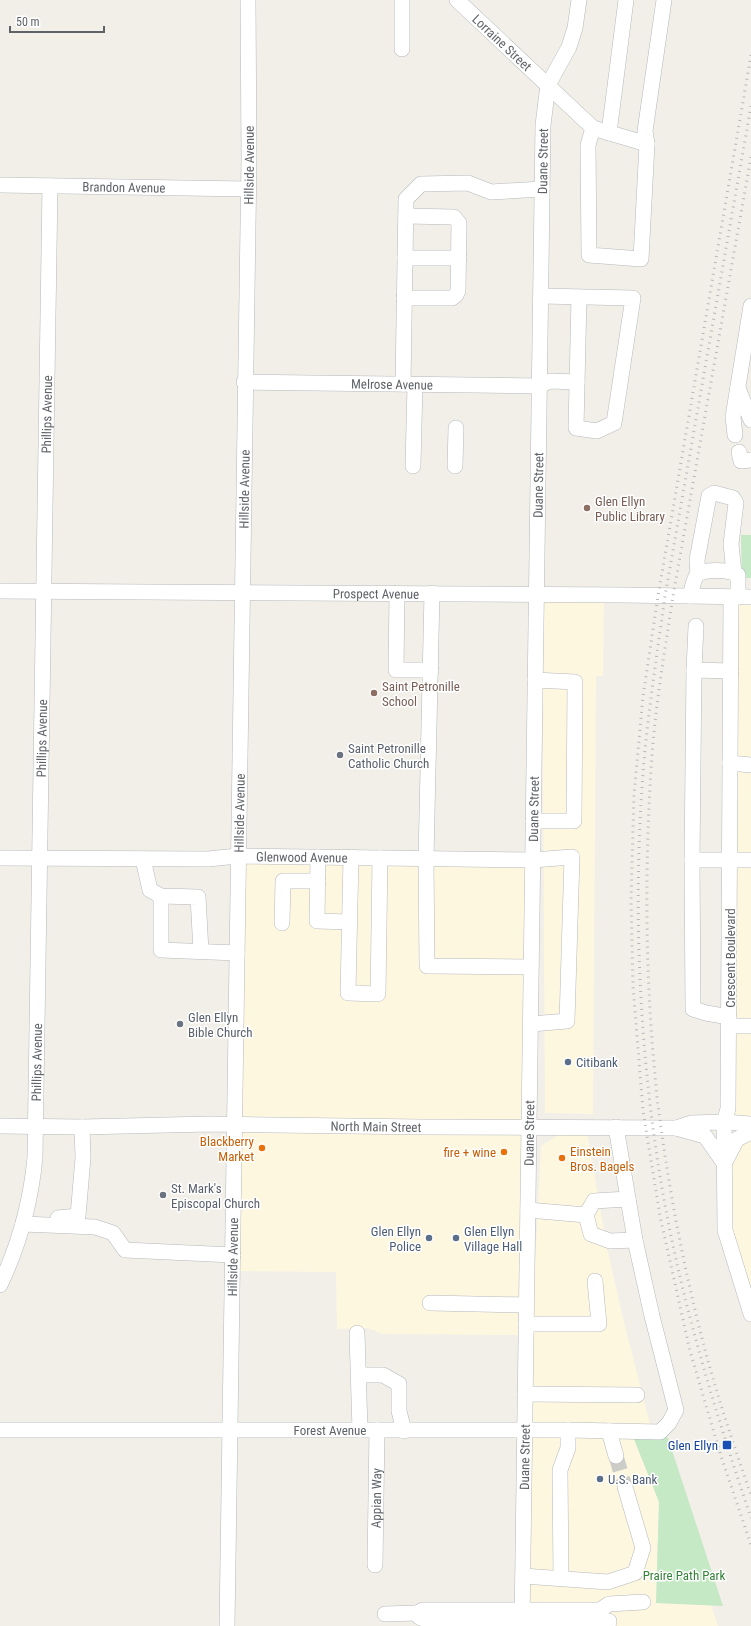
<svg xmlns="http://www.w3.org/2000/svg" width="751" height="1626" font-family="'Roboto Condensed',sans-serif">
  <style>
    .commercial { fill: #fef7e0 }
    .green { fill: #c5e8c5 }
    .lines { fill: none; stroke-linecap: round; stroke-linejoin: round }
    .minor-tunnel { stroke: #ccccc8; stroke-width: 15; stroke-dasharray: 15 8; stroke-linecap: butt }
    .minor-casing { stroke: #b5b8bc; stroke-width: 16 }
    .minor { stroke: #fff; stroke-width: 15 }
    .rail { stroke: #b6b7b8; stroke-width: 3; stroke-dasharray: 1 5; stroke-linecap: butt }
    .education-dot { fill: #8d6e63; stroke: #fff; stroke-width: 1.5 }
    .worship-dot { fill: #6b7280; stroke: #fff; stroke-width: 1.5 }
    .service-dot { fill: #5c6f8a; stroke: #fff; stroke-width: 1.5 }
    .food-dot { fill: #e8710a; stroke: #fff; stroke-width: 1.5 }
    .transit-dot { fill: #1a4fb4; stroke: #fff; stroke-width: 1.5 }
    .labels { text-anchor: middle; dominant-baseline: central; stroke-width: 3; stroke-linejoin: round; paint-order: stroke }
    .street-label { font-size: 13px; fill: #5f6368; stroke: #fff }
    .education-label { font-size: 13px; fill: #785e54; stroke: #fff; text-anchor: start }
    .worship-label { font-size: 13px; fill: #5b616d; stroke: #fff; text-anchor: start }
    .service-label { font-size: 13px; fill: #4e5e75; stroke: #fff; text-anchor: start }
    .food-label { font-size: 13px; fill: #c56008; stroke: #fff; text-anchor: end }
    .transit-label { font-size: 13px; fill: #164399; stroke: #fff; text-anchor: end }
    .park-label { font-size: 13px; fill: #348238; stroke: #fff }
  </style>
  <rect width="100%" height="100%" fill="#f1efe8"/>
  <g class="commercial">
    <path d="M 542,599 L 604,600 L 603,676 L 596,676 L 593,1114 L 545,1113 Z"/>
    <path d="M 736,602 L 751,603 L 751,856 L 734,856 Z"/>
    <path d="M 242,859 L 529,863 L 525,1125 L 239,1121 Z"/>
    <path d="M 733,863 L 751,864 L 751,1125 L 730,1125 Z"/>
    <path d="M 238,1128 L 524,1132 L 521,1335 L 383,1334 L 368,1328 L 337,1329 L 336,1272 L 237,1271 Z"/>
    <path d="M 727,1131 L 751,1131 L 751,1304 L 728,1228 Z"/>
    <path d="M 587,1132 L 607,1248 L 622,1314 L 651,1428 L 527,1426 L 541,1146 L 558,1135 Z"/>
    <path d="M 527,1434 L 632,1434 L 659,1502 L 656,1603 L 711,1605 L 718,1626 L 525,1626 Z"/>
  </g>
  <g class="green">
    <path d="M 741,535 L 751,535 L 751,578 L 742,578 Z"/>
    <path d="M 632,1434 L 659,1435 L 668,1438 L 723,1606 L 656,1603 L 659,1502 Z"/>
  </g>
  <g class="lines">
    <path class="minor-tunnel" d="M 616,1456 L 625,1487"/>
    <defs>
      <g id="minor">
        <path d="M 402,0 L 402,49"/>
        <path id="s1" d="M 457,0 L 593,128 L 647,144"/>
        <path d="M 593,128 L 588,145 L 589,255 L 641,259 L 647,144 L 645,131 L 664,0"/>
        <path d="M 609,133 L 626,0"/>
        <path id="s2" d="M 0,185 L 247,189"/>
        <path d="M 405,258 L 459,258"/>
        <path d="M 541,296 L 633,298 L 614,423 L 597,431 L 576,428 L 579,297"/>
        <path d="M 404,298 L 452,298 L 456,295 L 458,291 L 459,223 L 454,217 L 406,216"/>
        <path id="s3" d="M 244,382 L 539,386 L 550,381 L 577,382"/>
        <path d="M 403,384 L 406,199 L 421,184 L 468,183 L 491,192 L 542,189"/>
        <path d="M 738,388 L 751,420"/>
        <path d="M 735,435 L 733,417 L 751,306"/>
        <path d="M 739,452 L 741,461 L 751,460"/>
        <path d="M 413,466 L 415,385"/>
        <path d="M 455,466 L 456,428"/>
        <path d="M 698,574 L 697,560 L 709,496 L 714,493 L 733,498 L 736,503 L 731,544 L 734,573"/>
        <path id="s4" d="M 0,591 L 623,595 L 751,597"/>
        <path d="M 397,593 L 396,670 L 431,670"/>
        <path d="M 432,593 L 426,858 L 427,966 L 531,967"/>
        <path d="M 690,596 C 692,590 693,580 697,575 C 703,568 731,570 738,575 L 738,597"/>
        <path d="M 731,597 L 728,1109 L 724,1122 L 725,1230 L 751,1314"/>
        <path d="M 696,626 L 694,670 L 731,671"/>
        <path d="M 694,670 L 692,860 L 751,860"/>
        <path d="M 730,763 L 751,765"/>
        <path d="M 533,821 L 574,821 L 575,682 L 535,680"/>
        <path d="M 318,857 L 317,921 L 349,922"/>
        <path d="M 351,857 L 348,993 L 378,994 L 380,858"/>
        <path id="s5" d="M 0,858 L 208,859 L 238,856 L 533,860 L 572,857 L 567,1021 L 531,1024"/>
        <path d="M 143,859 L 150,890 L 161,896 L 198,897 L 201,951"/>
        <path d="M 692,860 L 693,1009 L 706,1013 L 729,1017"/>
        <path d="M 161,896 L 161,950 L 237,953"/>
        <path d="M 282,923 L 283,881 L 318,881"/>
        <path d="M 729,1026 L 751,1026"/>
        <path id="s6" d="M 0,1126 L 82,1127 L 209,1124 L 423,1127 L 676,1128 L 691,1123 L 724,1122 L 751,1124"/>
        <path d="M 676,1128 L 705,1136 L 724,1163"/>
        <path d="M 726,1160 L 737,1139 L 751,1132"/>
        <path d="M 628,1199 L 594,1201 L 586,1215 L 591,1234 L 610,1241 L 635,1240"/>
        <path d="M 528,1210 L 586,1215"/>
        <path d="M 58,1218 L 78,1216 L 83,1158 L 82,1127"/>
        <path d="M 23,1224 L 95,1227 L 113,1233 L 125,1250 L 233,1255"/>
        <path id="s7" d="M 0,1285 C 19,1245 31,1201 35,1157 L 50,186"/>
        <path d="M 430,1303 L 526,1305"/>
        <path d="M 526,1324 L 599,1324 L 595,1281"/>
        <path d="M 357,1333 L 360,1430"/>
        <path d="M 359,1375 L 383,1375 L 399,1384 L 399,1411 L 404,1431"/>
        <path d="M 525,1394 L 637,1395"/>
        <path id="s8" d="M 0,1430 L 568,1430 L 660,1432 L 669,1423 L 676,1410 L 652,1316 L 635,1240 L 616,1127"/>
        <path d="M 609,1431 L 616,1456"/>
        <path id="s9" d="M 375,1565 L 377,1430"/>
        <path d="M 523,1576 L 608,1582 L 635,1573 L 643,1548 L 625,1487"/>
        <path d="M 561,1578 L 560,1470 L 568,1448 L 568,1430"/>
        <path d="M 385,1614 L 417,1613"/>
        <path id="s10" d="M 227,1626 L 249,159 L 248,0"/>
        <path id="s11" d="M 522,1626 L 543,125 L 548,85 L 569,47 L 575,28 L 579,0"/>
        <path d="M 608,1626 L 609,1621 L 426,1620 L 419,1617 L 417,1613 L 423,1610 L 600,1610 L 609,1604 L 643,1602"/>
      </g>
    </defs>
    <use href="#minor" class="minor-casing"/>
    <use href="#minor" class="minor"/>
    <g class="rail">
      <path d="M 751,55 L 658,596 L 643,696 L 634,795 L 631,900 L 633,986 L 643,1111 L 660,1216 L 690,1351 L 721,1456 L 751,1545"/>
      <path d="M 751,106 L 665,596 C 658,647 650,699 645,750 C 632,891 638,1043 661,1182 C 680,1297 714,1408 751,1518"/>
      <path d="M 751,157 L 673,596 C 665,649 656,702 652,755 C 645,855 645,954 653,1053 C 655,1073 656,1093 659,1112 C 669,1191 684,1269 704,1346 C 717,1396 734,1446 751,1495"/>
    </g>
  </g>
  <g class="education-dot">
    <circle cx="587" cy="508" r="4"/>
    <circle cx="374" cy="693" r="4"/>
  </g>
  <g class="worship-dot">
    <circle cx="340" cy="755" r="4"/>
    <circle cx="180" cy="1024" r="4"/>
    <circle cx="163" cy="1195" r="4"/>
  </g>
  <g class="service-dot">
    <circle cx="568" cy="1062" r="4"/>
    <circle cx="429" cy="1238" r="4"/>
    <circle cx="456" cy="1238" r="4"/>
    <circle cx="600" cy="1479" r="4"/>
  </g>
  <g class="food-dot">
    <circle cx="262" cy="1148" r="4"/>
    <circle cx="504" cy="1152" r="4"/>
    <circle cx="562" cy="1158" r="4"/>
  </g>
  <rect class="transit-dot" x="722" y="1440" width="10" height="10" rx="2"/>
  <g class="labels">
    <g class="street-label">
      <text stroke="none"><textPath href="#s1" startOffset="62">Lorraine Street</textPath></text>
      <text stroke="none"><textPath href="#s11" startOffset="1465">Duane Street</textPath></text>
      <text stroke="none"><textPath href="#s10" startOffset="1461">Hillside Avenue</textPath></text>
      <text stroke="none"><textPath href="#s2" startOffset="124">Brandon Avenue</textPath></text>
      <text stroke="none"><textPath href="#s3" startOffset="148">Melrose Avenue</textPath></text>
      <text stroke="none"><textPath href="#s7" startOffset="876">Phillips Avenue</textPath></text>
      <text stroke="none"><textPath href="#s11" startOffset="1141">Duane Street</textPath></text>
      <text stroke="none"><textPath href="#s10" startOffset="1137">Hillside Avenue</textPath></text>
      <text stroke="none"><textPath href="#s4" startOffset="376">Prospect Avenue</textPath></text>
      <text stroke="none"><textPath href="#s7" startOffset="552">Phillips Avenue</textPath></text>
      <text stroke="none"><textPath href="#s11" startOffset="817">Duane Street</textPath></text>
      <text stroke="none"><textPath href="#s10" startOffset="813">Hillside Avenue</textPath></text>
      <text stroke="none"><textPath href="#s5" startOffset="302">Glenwood Avenue</textPath></text>
      <text transform="translate(730 958) rotate(-90)">Crescent Boulevard</text>
      <text stroke="none"><textPath href="#s7" startOffset="228">Phillips Avenue</textPath></text>
      <text stroke="none"><textPath href="#s6" startOffset="376">North Main Street</textPath></text>
      <text stroke="none"><textPath href="#s11" startOffset="493">Duane Street</textPath></text>
      <text stroke="none"><textPath href="#s10" startOffset="369">Hillside Avenue</textPath></text>
      <text stroke="none"><textPath href="#s8" startOffset="330">Forest Avenue</textPath></text>
      <text stroke="none"><textPath href="#s11" startOffset="169">Duane Street</textPath></text>
      <text stroke="none"><textPath href="#s9" startOffset="67">Appian Way</textPath></text>
    </g>
    <g class="education-label">
      <text x="595" y="501">Glen Ellyn<tspan x="595" dy="15">Public Library</tspan></text>
      <text x="382" y="686">Saint Petronille<tspan x="382" dy="15">School</tspan></text>
    </g>
    <g class="worship-label">
      <text x="348" y="748">Saint Petronille<tspan x="348" dy="15">Catholic Church</tspan></text>
      <text x="188" y="1017">Glen Ellyn<tspan x="188" dy="15">Bible Church</tspan></text>
      <text x="171" y="1188">St. Mark's<tspan x="171" dy="15">Episcopal Church</tspan></text>
    </g>
    <g class="service-label">
      <text x="576" y="1062">Citibank</text>
      <text x="421" y="1231" text-anchor="end">Glen Ellyn<tspan x="421" dy="15">Police</tspan></text>
      <text x="464" y="1231">Glen Ellyn<tspan x="464" dy="15">Village Hall</tspan></text>
      <text x="608" y="1479">U.S. Bank</text>
    </g>
    <g class="food-label">
      <text x="254" y="1141">Blackberry<tspan x="254" dy="15">Market</tspan></text>
      <text x="570" y="1151" text-anchor="start">Einstein<tspan x="570" dy="15">Bros. Bagels</tspan></text>
      <text x="496" y="1152">fire + wine</text>
    </g>
    <g class="transit-label">
      <text x="718" y="1445">Glen Ellyn</text>
    </g>
    <g class="park-label">
      <text x="684" y="1575">Praire Path Park</text>
    </g>
  </g>
  <path d="M10 26v6h94v-6" fill="none" stroke="#5f6368" stroke-width="2"/>
  <text x="16" y="26" font-size="12" fill="#5f6368" stroke="#ffffff" stroke-width="3" paint-order="stroke">50 m</text>
</svg>
